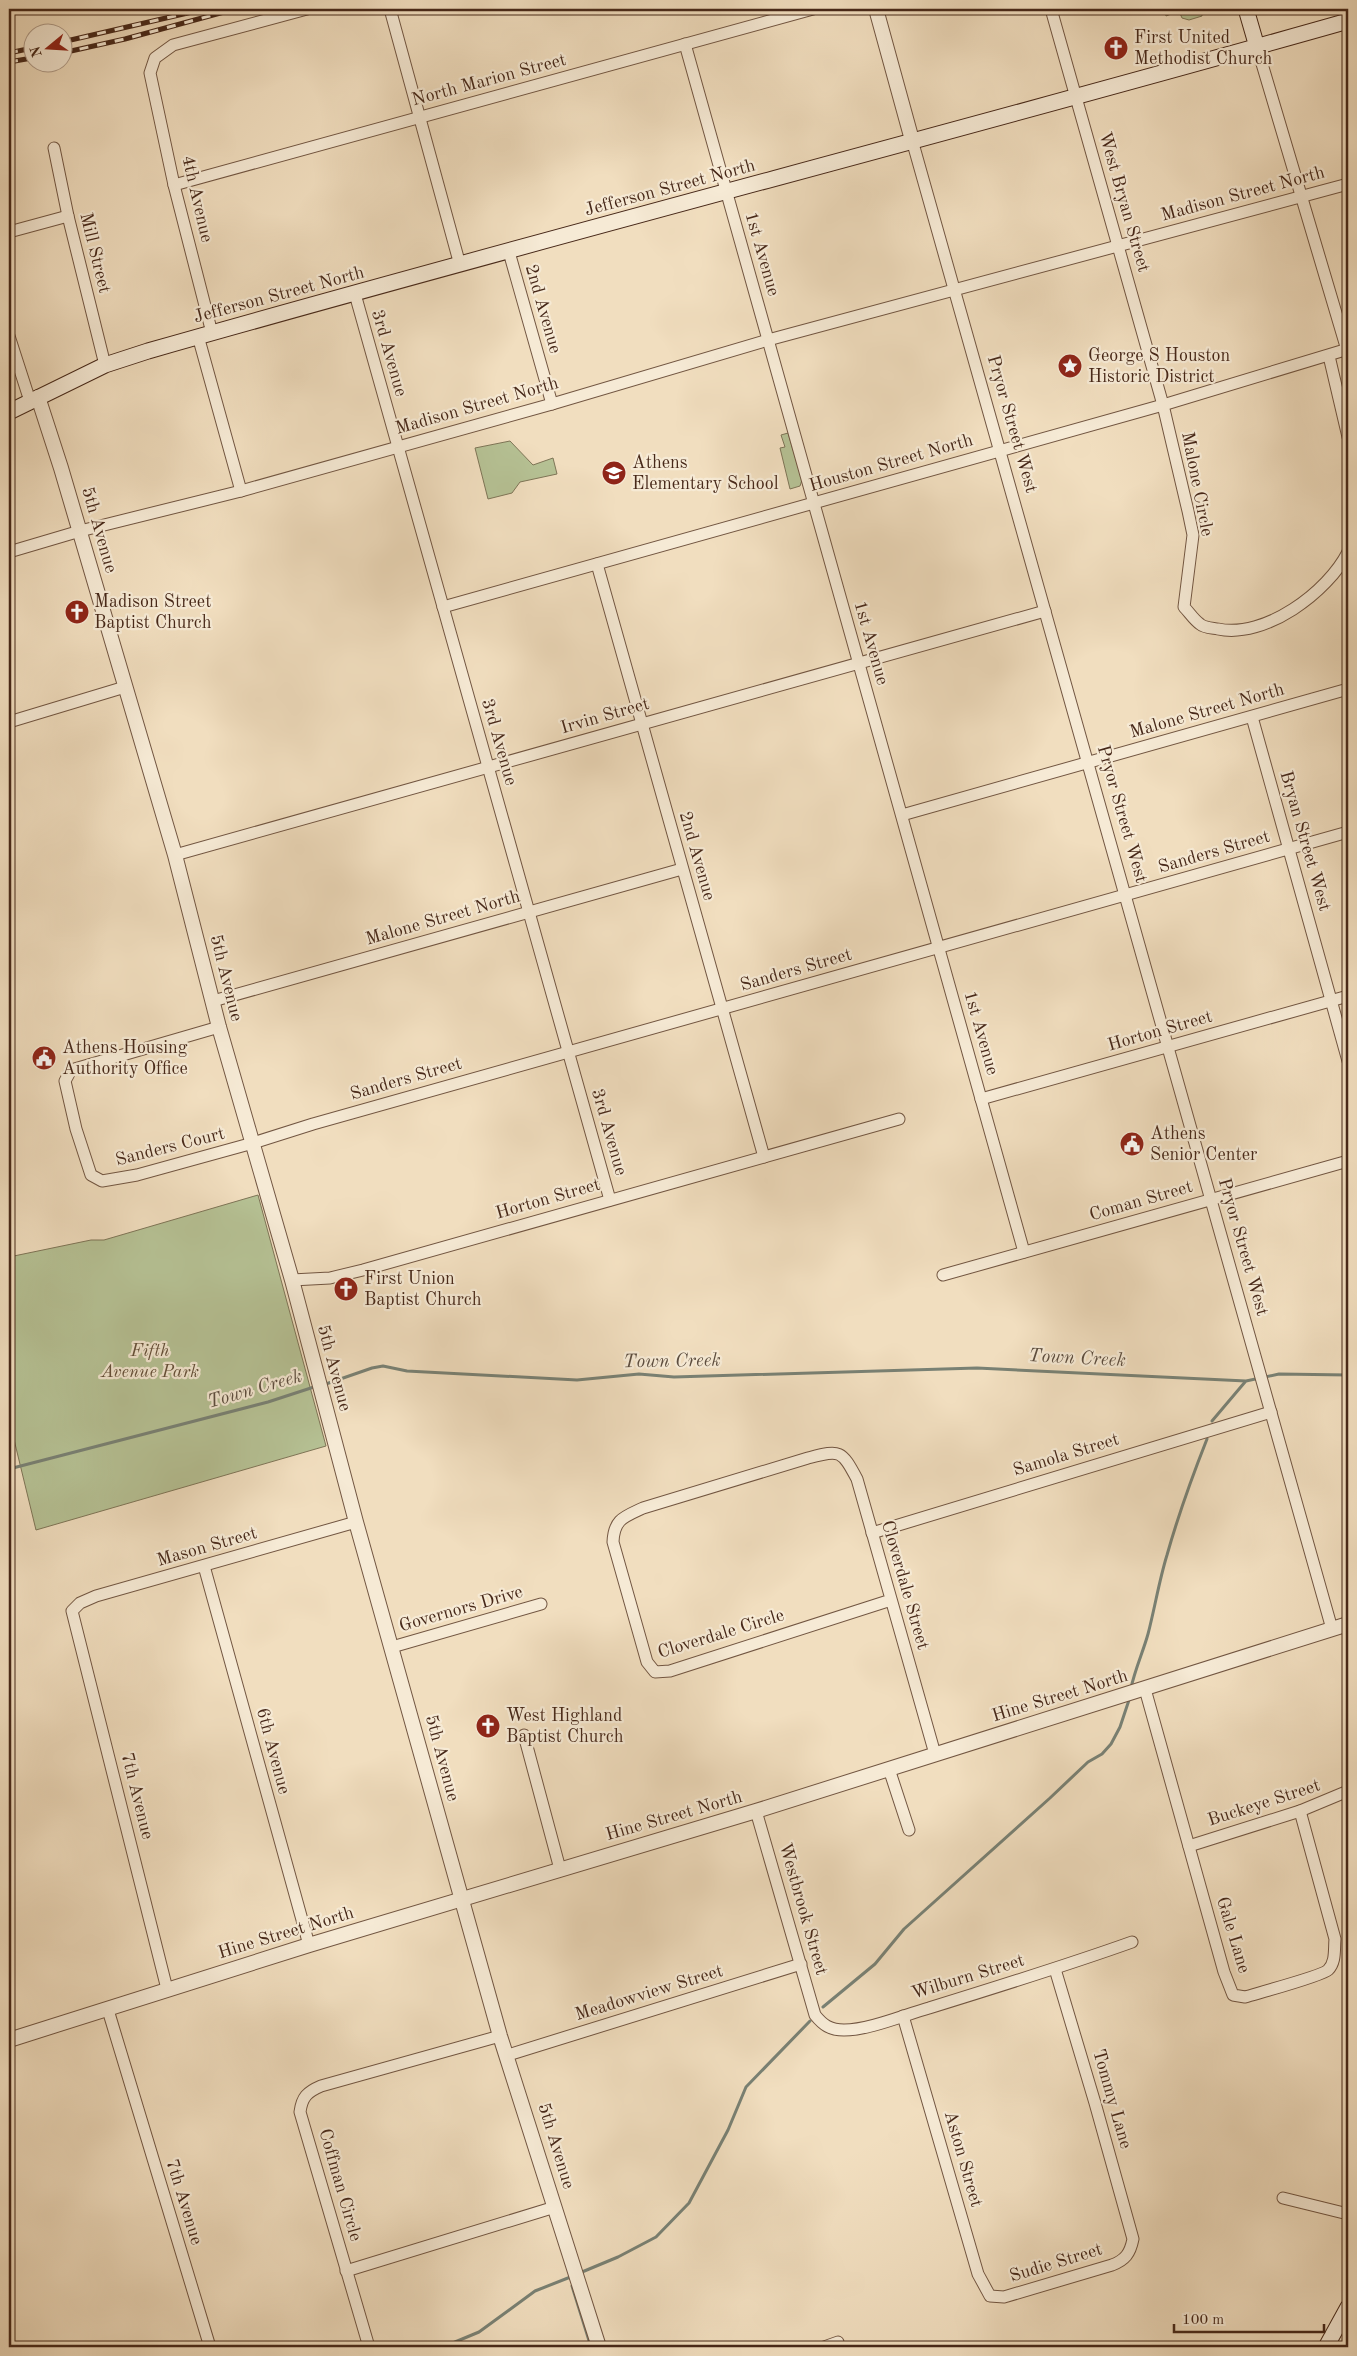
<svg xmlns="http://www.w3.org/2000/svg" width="1357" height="2356" font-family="'Old Standard TT',serif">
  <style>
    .green { fill: #b6c295; stroke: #7e7557 }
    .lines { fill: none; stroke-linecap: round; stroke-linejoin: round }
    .stream { stroke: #798174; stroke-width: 3 }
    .minor-casing { stroke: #725642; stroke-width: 13 }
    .tertiary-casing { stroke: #725642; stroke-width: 16 }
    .secondary-casing { stroke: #472819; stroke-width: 17 }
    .minor { stroke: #f6ead5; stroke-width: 11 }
    .tertiary { stroke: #f6ead5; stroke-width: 14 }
    .secondary { stroke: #f6ead5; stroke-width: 15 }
    .rail-casing { stroke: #472819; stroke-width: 5 }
    .rail { stroke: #f6ead5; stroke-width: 3; stroke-dasharray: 9; stroke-linecap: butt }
    .labels { text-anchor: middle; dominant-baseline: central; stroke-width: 4.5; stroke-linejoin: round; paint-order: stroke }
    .poi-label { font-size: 18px; fill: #472819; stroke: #f6ead5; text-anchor: start }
    .street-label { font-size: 18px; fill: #472819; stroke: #f6ead5 }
    .park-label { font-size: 18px; font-style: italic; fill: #634e38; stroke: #f6ead5 }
    .water-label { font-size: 19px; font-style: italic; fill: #5c4d3f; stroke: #f6ead5 }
  </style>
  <rect width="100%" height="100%" fill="#f1debf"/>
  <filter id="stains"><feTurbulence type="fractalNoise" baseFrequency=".004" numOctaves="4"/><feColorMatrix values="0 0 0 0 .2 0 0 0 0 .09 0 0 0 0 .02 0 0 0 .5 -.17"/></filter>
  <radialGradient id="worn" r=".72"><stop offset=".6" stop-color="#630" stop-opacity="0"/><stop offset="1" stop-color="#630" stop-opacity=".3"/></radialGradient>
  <g class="green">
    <path d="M 1164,9 L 1202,9 L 1202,16 L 1189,20 L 1182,18 L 1179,11 L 1166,16 Z"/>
    <path d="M 788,433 L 802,480 L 800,486 L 790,489 L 780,448 L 785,447 L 781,435 Z"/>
    <path d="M 510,441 L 533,465 L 553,458 L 557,474 L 520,482 L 512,493 L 488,499 L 475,448 Z"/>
    <path d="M 258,1195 L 326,1446 L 36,1530 L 9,1419 L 9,1257 L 91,1240 L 104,1240 Z"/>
  </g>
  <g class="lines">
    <g class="stream">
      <path d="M 323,1385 L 372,1368 L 383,1366 L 407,1371 L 577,1380 L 639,1374 L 674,1377 L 977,1368 L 1246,1381 L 1279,1374 L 1348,1375"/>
      <path d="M 1212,1421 L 1245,1382"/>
      <path d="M 9,1469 L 268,1402 L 317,1386"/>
      <path d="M 1131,1688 C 1135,1669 1143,1652 1148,1634 C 1155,1607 1159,1581 1167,1555 C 1178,1516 1192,1477 1207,1439"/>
      <path d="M 823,2007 L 875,1964 L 904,1929 L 1050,1798 L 1088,1762 L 1102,1754 L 1111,1744 L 1120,1727 L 1130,1697"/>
      <path d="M 582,2272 L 618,2257 L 656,2237 L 689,2203 L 728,2130 L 746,2087 L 810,2021"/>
      <path d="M 572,2286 L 591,2347"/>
      <path d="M 443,2347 L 479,2332 L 535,2291 L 573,2276"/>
    </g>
    <defs>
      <g id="minor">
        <path d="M 390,9 L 460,265"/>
        <path d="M 1051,9 L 1163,405 L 1188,511 L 1193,535 L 1184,607 C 1189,612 1194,620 1200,624 C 1204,628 1213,628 1218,629 C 1265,639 1328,592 1348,552"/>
        <path d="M 685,44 L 1024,1252"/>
        <path d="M 1257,47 L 1347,350"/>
        <path d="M 912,140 L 1332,1629"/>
        <path d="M 54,148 L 68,216 L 105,365"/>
        <path d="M 174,185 L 813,9"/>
        <path d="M 9,232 L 68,216"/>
        <path d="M 509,252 L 552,404"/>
        <path d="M 355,294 L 610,1200"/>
        <path d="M 212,333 L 174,185 L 150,73 L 155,58 L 173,45 L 307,9"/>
        <path d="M 9,336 L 30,401"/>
        <path d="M 198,336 L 241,491"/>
        <path d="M 1329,356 L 1348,437"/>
        <path d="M 9,552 L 80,531 L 241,491 L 552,404 L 768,340 L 1348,184"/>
        <path d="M 597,564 L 764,1157"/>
        <path d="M 443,607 L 1163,405 L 1348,349"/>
        <path d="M 1252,717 L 1348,1061"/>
        <path d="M 9,722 L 125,687"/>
        <path d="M 902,815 L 1348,689"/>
        <path d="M 175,855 L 1045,611"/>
        <path d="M 213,1001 L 682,869"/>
        <path d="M 219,1027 L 71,1070 L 65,1081 L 76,1129 L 91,1175 L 102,1181 L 137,1175 L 253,1143 L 313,1124 L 1348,832"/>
        <path d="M 981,1099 L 1348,996"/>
        <path d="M 943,1275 L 1348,1161"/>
        <path d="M 292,1280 L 330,1278 L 363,1270 L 899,1119"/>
        <path d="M 872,1533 L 1271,1412"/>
        <path d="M 204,1566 L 309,1945"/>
        <path d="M 891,1600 L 670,1671 L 655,1672 L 647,1662 L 613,1542 C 614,1519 624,1517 643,1508 L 808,1458 C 840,1450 841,1449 857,1479 L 935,1754"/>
        <path d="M 392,1647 L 541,1604"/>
        <path d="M 1145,1689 L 1224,1972 L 1233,1995 L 1245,1997 C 1258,1993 1322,1976 1328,1970 C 1336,1962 1334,1950 1335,1939 L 1300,1811"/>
        <path d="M 524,1735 L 560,1869"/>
        <path d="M 889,1769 L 909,1830"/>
        <path d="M 756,1811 L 815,2015 C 823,2025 830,2030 844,2030 C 869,2030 904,2015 929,2008 C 997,1987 1065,1966 1132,1942"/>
        <path d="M 1189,1846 L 1300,1811 L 1348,1791"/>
        <path d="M 167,1989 L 72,1611 L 80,1603 L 96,1596 L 356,1522"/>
        <path d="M 108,2010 L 210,2347"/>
        <path d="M 903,2016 L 978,2274 L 990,2296 L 1004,2297 L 1112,2265 C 1125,2260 1130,2254 1133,2239 L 1095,2103 L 1055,1969"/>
        <path d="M 508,2055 L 801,1964"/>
        <path d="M 1283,2198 L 1348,2214"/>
        <path d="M 346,2271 L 555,2207"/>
        <path d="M 369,2347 L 300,2112 C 302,2097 307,2092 321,2086 L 500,2036"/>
        <path d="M 824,2347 L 838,2342"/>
      </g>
      <g id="tertiary">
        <path d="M 876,9 L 912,140"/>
        <path d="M 38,397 L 61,468 L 175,855 L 219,1027 L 292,1280 L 356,1522 L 500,2036 L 599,2347"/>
        <path d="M 9,2040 L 309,1945 L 756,1811 L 1348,1624"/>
      </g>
      <g id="secondary">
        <path d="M 1246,9 L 1257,47"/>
        <path d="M 9,412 L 105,365 L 148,351 C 547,237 949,134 1348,21"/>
        <path d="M 1326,2347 L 1348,2307"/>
      </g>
    </defs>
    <use href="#minor" class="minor-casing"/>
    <use href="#tertiary" class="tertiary-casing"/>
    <use href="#secondary" class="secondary-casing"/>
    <use href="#minor" class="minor"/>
    <use href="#tertiary" class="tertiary"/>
    <use href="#secondary" class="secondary"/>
    <defs>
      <g id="rail">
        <path d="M 62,42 L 205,9"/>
        <path d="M 9,53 L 32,48"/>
        <path d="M 62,53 L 125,39 L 235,9"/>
        <path d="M 9,62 L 32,58"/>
      </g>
    </defs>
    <use href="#rail" class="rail-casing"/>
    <use href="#rail" class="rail"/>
  </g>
  <defs>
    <symbol id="church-disc" viewBox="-11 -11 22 22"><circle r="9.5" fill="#8f2418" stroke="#f6ead5"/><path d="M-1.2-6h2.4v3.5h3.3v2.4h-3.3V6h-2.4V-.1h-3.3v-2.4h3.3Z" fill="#fff"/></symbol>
    <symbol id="sight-disc" viewBox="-11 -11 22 22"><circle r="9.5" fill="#8f2418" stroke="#f6ead5"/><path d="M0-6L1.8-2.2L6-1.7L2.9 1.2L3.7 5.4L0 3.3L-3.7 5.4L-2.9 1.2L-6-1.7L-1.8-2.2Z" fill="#fff"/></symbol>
    <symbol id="school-disc" viewBox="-11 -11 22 22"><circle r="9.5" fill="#8f2418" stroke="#f6ead5"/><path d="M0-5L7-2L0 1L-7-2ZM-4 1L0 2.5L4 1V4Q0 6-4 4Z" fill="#fff"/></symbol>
    <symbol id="civic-disc" viewBox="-11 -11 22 22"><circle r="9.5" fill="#8f2418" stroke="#f6ead5"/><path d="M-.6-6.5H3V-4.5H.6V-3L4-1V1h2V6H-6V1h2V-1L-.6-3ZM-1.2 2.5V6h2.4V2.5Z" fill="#fff"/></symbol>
  </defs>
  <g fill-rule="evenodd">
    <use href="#church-disc" x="1102" y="34" width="28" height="28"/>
    <use href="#sight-disc" x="1056" y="352" width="28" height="28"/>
    <use href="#school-disc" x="600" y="459" width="28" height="28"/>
    <use href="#church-disc" x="63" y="598" width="28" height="28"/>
    <use href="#civic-disc" x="30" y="1044" width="28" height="28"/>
    <use href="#civic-disc" x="1118" y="1130" width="28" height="28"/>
    <use href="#church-disc" x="332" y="1275" width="28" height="28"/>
    <use href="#church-disc" x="474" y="1712" width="28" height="28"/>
  </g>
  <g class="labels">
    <g class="poi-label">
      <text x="1134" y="38">First United<tspan x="1134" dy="21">Methodist Church</tspan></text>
      <text x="1088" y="356">George S Houston<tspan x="1088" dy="21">Historic District</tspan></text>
      <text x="632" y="463">Athens<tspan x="632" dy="21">Elementary School</tspan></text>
      <text x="94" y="602">Madison Street<tspan x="94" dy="21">Baptist Church</tspan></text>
      <text x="62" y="1048">Athens Housing<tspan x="62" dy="21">Authority Office</tspan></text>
      <text x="1150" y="1134">Athens<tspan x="1150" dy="21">Senior Center</tspan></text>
      <text x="364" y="1279">First Union<tspan x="364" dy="21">Baptist Church</tspan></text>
      <text x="506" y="1716">West Highland<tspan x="506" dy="21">Baptist Church</tspan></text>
    </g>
    <g class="street-label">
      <text transform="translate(489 80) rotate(-15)">North Marion Street</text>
      <text transform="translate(670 188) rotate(-15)">Jefferson Street North</text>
      <text transform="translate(1243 194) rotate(-15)">Madison Street North</text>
      <text transform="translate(197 199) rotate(77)">4th Avenue</text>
      <text transform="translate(1124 202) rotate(74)">West Bryan Street</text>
      <text transform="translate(95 253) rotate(76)">Mill Street</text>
      <text transform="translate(762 254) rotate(74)">1st Avenue</text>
      <text transform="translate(279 295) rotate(-15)">Jefferson Street North</text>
      <text transform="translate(543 309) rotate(74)">2nd Avenue</text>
      <text transform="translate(389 353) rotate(74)">3rd Avenue</text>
      <text transform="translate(477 406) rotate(-16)">Madison Street North</text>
      <text transform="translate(1012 424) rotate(74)">Pryor Street West</text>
      <text transform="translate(891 463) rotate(-16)">Houston Street North</text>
      <text transform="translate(1197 484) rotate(79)">Malone Circle</text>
      <text transform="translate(99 530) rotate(74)">5th Avenue</text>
      <text transform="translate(871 643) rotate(74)">1st Avenue</text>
      <text transform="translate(1207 711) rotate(-16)">Malone Street North</text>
      <text transform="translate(605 716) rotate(-16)">Irvin Street</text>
      <text transform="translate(499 742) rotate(74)">3rd Avenue</text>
      <text transform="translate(1122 814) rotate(74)">Pryor Street West</text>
      <text transform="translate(1305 841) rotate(74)">Bryan Street West</text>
      <text transform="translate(1214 852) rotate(-16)">Sanders Street</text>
      <text transform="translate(697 856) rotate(74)">2nd Avenue</text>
      <text transform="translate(443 918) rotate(-16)">Malone Street North</text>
      <text transform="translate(796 970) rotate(-16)">Sanders Street</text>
      <text transform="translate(226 978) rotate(76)">5th Avenue</text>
      <text transform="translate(1160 1031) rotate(-16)">Horton Street</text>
      <text transform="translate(981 1033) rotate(74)">1st Avenue</text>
      <text transform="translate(406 1079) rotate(-16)">Sanders Street</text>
      <text transform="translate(609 1132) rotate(74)">3rd Avenue</text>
      <text transform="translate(170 1147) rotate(-14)">Sanders Court</text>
      <text transform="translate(548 1199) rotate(-16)">Horton Street</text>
      <text transform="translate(1141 1201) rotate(-16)">Coman Street</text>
      <text transform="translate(1243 1247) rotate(74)">Pryor Street West</text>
      <text transform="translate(334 1368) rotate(75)">5th Avenue</text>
      <text transform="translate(1066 1455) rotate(-17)">Samola Street</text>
      <text transform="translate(207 1547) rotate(-16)">Mason Street</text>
      <text transform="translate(905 1585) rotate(74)">Cloverdale Street</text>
      <text transform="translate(461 1609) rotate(-16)">Governors Drive</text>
      <text transform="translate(721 1634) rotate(-17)">Cloverdale Circle</text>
      <text transform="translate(1060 1696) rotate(-17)">Hine Street North</text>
      <text transform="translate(273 1751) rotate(75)">6th Avenue</text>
      <text transform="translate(442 1758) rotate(75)">5th Avenue</text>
      <text transform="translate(137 1796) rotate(76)">7th Avenue</text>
      <text transform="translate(1264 1803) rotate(-18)">Buckeye Street</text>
      <text transform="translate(674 1816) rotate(-16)">Hine Street North</text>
      <text transform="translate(803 1909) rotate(74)">Westbrook Street</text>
      <text transform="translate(286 1933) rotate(-17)">Hine Street North</text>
      <text transform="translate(1233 1935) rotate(73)">Gale Lane</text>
      <text transform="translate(968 1977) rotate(-17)">Wilburn Street</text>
      <text transform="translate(649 1993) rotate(-17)">Meadowview Street</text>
      <text transform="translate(1112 2099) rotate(74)">Tommy Lane</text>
      <text transform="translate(556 2146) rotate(73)">5th Avenue</text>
      <text transform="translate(963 2159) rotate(74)">Aston Street</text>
      <text transform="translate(340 2185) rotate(74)">Coffman Circle</text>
      <text transform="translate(184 2202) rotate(73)">7th Avenue</text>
      <text transform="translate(1056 2263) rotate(-17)">Sudie Street</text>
    </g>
    <g class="park-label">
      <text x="150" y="1351">Fifth<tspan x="150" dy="21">Avenue Park</tspan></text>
    </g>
    <g class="water-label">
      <text transform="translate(1077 1359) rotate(3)">Town Creek</text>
      <text transform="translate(672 1362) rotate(-1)">Town Creek</text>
      <text transform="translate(255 1390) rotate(-16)">Town Creek</text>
    </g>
  </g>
  <rect width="1357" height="2356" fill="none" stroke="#f1debf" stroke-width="30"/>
  <rect x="10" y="10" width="1337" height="2336" fill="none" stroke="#472819" stroke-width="2.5"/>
  <rect x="15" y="15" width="1327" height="2326" fill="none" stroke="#472819"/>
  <g transform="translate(48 48) rotate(252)"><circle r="24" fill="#f6ead5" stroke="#b09c8a"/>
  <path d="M0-4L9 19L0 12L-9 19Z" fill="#8f2418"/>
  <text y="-8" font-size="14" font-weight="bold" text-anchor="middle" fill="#472819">N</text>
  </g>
  <path d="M1174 2324v8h150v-8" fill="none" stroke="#472819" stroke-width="2.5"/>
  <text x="1182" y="2324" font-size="15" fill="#472819" stroke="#f6ead5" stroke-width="4" paint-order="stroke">100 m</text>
  <rect width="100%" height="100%" filter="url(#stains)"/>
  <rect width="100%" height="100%" fill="url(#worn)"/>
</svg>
